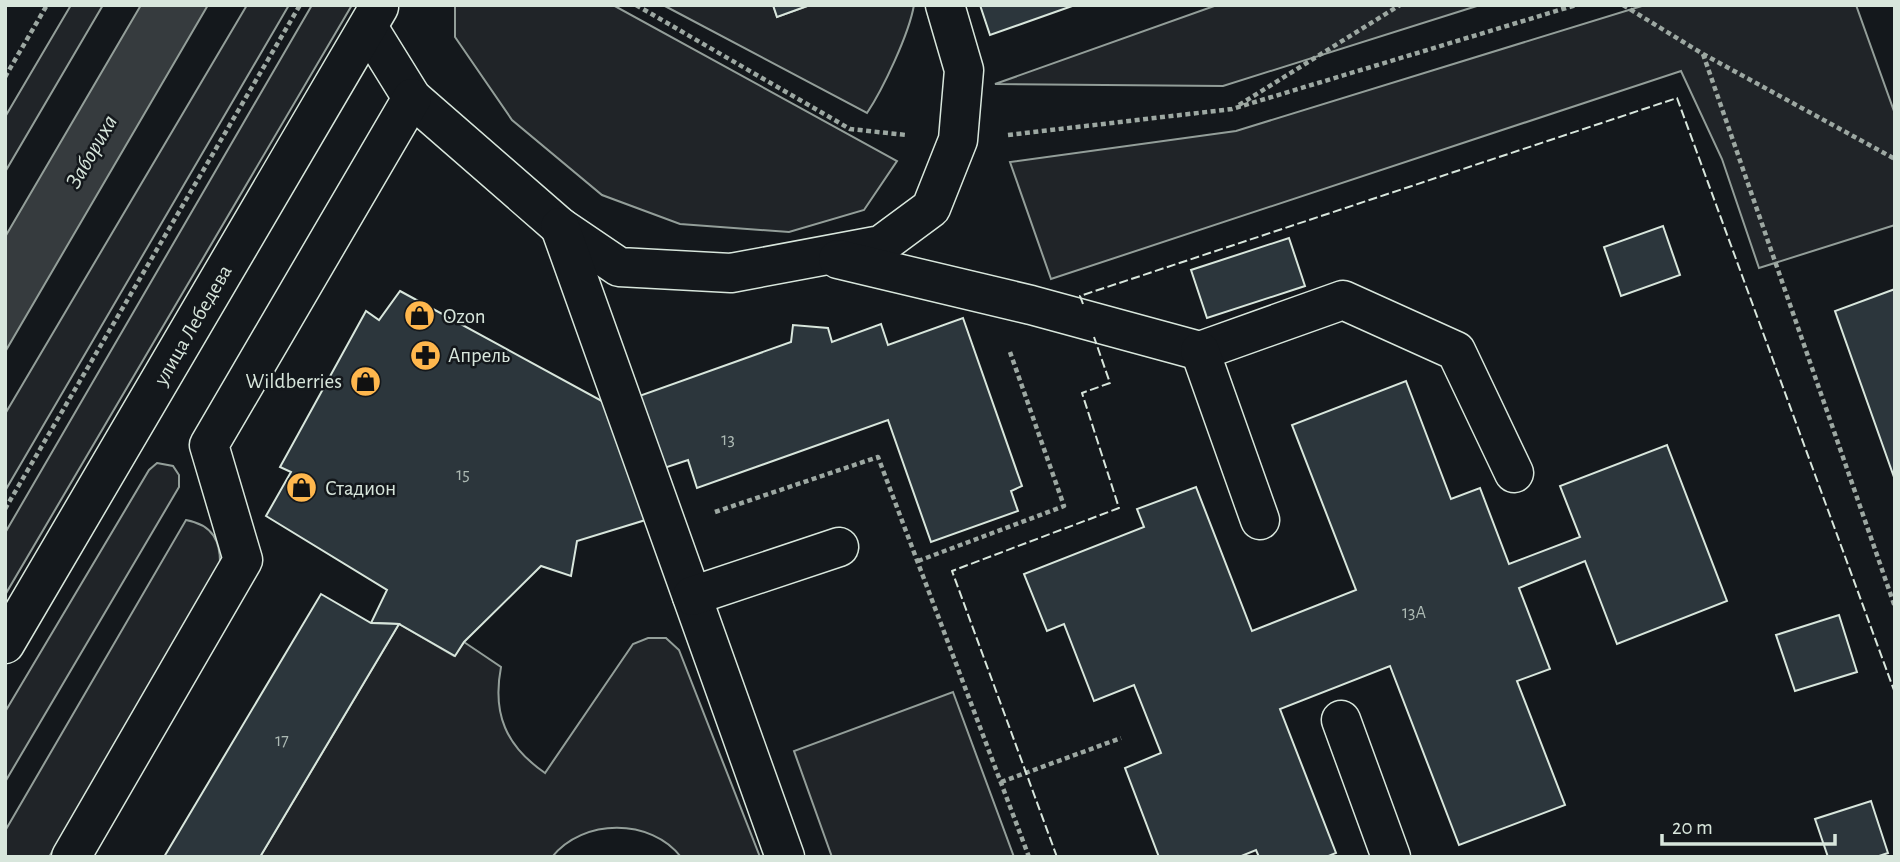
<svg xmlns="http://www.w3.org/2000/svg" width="1900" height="862" font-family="'Alegreya Sans',sans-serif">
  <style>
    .green { fill: #202428; stroke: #939e99; stroke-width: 2 }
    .water { fill: #363b3e; stroke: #939e99; stroke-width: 2 }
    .building { fill: #2c363c; stroke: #d8e6dc; stroke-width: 2 }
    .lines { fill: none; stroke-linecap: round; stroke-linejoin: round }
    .minor-casing { stroke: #d8e6dc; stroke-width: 41 }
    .path { stroke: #9da8a2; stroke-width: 4.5; stroke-dasharray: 5 3.5; stroke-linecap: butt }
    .minor { stroke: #14181c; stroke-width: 38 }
    .fence { stroke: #d8e6dc; stroke-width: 2; stroke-dasharray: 9 3.5; stroke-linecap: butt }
    .labels { text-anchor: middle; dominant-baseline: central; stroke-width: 5; stroke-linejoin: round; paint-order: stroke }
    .number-label { font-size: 18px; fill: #adbab4 }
    .poi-label { font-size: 21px; fill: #d8e6dc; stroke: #14181c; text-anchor: start }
    .street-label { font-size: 21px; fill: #d8e6dc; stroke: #14181c }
    .water-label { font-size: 23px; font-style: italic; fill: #d8e6dc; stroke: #14181c }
  </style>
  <rect width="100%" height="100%" fill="#14181c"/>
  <g class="green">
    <path d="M 71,5 L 103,5 L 5,172 L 5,117 Z"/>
    <path d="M 247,5 L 289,5 L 5,491 L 5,414 Z"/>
    <path d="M 312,5 L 352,5 L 5,595 L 5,533 Z"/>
    <path d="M 455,5 L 613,5 L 897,161 L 864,210 L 789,232 L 680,224 L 602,195 L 512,120 L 455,37 Z"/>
    <path d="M 663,5 L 773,5 L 777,17 L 810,5 L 914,5 C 909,34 883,89 867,113 Z"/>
    <path d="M 1217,5 L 1480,5 L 1223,86 L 995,84 Z"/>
    <path d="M 1645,5 L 1856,5 L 1895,114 L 1895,225 L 1759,268 L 1722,159 L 1681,71 L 1051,279 L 1010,162 L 1236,131 Z"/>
    <path d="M 157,463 L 173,466 L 179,475 L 179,487 L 5,782 L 5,712 L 149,470 Z"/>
    <path d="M 186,520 C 213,525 221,541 220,567 L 49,857 L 5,857 L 5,831 Z"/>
    <path d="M 399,624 L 454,656 L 464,642 L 501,667 C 492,714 506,746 545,773 L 633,644 L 648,638 L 666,638 L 679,650 L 760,857 L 681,857 C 651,818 583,818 552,857 L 260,857 Z"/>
    <path d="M 953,692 L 1014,857 L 832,857 L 794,751 Z"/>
  </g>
  <path class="water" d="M 141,5 L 208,5 L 5,352 L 5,237 Z"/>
  <g class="building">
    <path d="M 773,5 L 810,5 L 777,17 Z"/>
    <path d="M 980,5 L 1075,5 L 990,35 Z"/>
    <path d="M 1663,226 L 1680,275 L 1621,296 L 1604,247 Z"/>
    <path d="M 1289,238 L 1305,286 L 1207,318 L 1191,270 Z"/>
    <path d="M 1895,289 L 1895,480 L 1835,311 Z"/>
    <path d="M 400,291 L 611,406 L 652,518 L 577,541 L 571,576 L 541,566 L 464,642 L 455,656 L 399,624 L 371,623 L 387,590 L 266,516 L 291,472 L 280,467 L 366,311 L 379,320 Z"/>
    <path d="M 963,318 L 1022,486 L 1011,491 L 1018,511 L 931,542 L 888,420 L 697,488 L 688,460 L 637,477 L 611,406 L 791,342 L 793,325 L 828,328 L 832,342 L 881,324 L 888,345 Z"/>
    <path d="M 1406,381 L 1451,499 L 1480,488 L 1509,564 L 1580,537 L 1560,486 L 1667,445 L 1727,601 L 1617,644 L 1585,561 L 1519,588 L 1550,669 L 1517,681 L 1565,805 L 1459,845 L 1390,666 L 1280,709 L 1336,853 L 1326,857 L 1259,857 L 1256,850 L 1239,857 L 1159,857 L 1125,768 L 1161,753 L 1134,685 L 1094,701 L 1064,624 L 1047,631 L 1024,574 L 1144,527 L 1137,509 L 1196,487 L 1252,631 L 1356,590 L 1292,425 Z"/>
    <path d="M 321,594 L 371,623 L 399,624 L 260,857 L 164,857 Z"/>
    <path d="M 1839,615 L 1857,672 L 1795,691 L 1776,635 Z"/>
    <path d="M 1871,801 L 1888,853 L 1876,857 L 1828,857 L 1815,819 Z"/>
  </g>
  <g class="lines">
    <defs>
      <g id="minor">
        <path d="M 368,27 L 412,98 L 560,227 L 619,267 L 731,273 L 881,245 L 931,208 L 958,140 L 964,70 L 945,5"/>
        <path d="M 560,227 L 785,857"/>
        <path d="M 838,259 L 1031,305 L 1200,351 L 1343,300 L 1456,351 L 1514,473"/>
        <path d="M 1200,351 L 1260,520"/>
        <path d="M 692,596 L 839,547"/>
        <path d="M 5,644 L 379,7"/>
        <path d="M 1341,720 L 1391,857"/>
        <path d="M 71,857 L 243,560 L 209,445 L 412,98"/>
      </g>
    </defs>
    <use href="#minor" class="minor-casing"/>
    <g class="path">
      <path d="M 636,5 L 850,129 L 906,135"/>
      <path d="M 1623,5 L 1703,54 L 1895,159"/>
      <path d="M 1703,54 L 1895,607"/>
      <path d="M 5,77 L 47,5"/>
      <path d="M 1239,105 L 1400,5"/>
      <path d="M 1008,135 L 1232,109 L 1576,5"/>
      <path d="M 5,509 L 300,5"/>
      <path d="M 715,512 L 878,457 L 1029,857"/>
      <path d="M 918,561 L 1064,506 L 1010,352"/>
      <path d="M 1001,782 L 1121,738"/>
    </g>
    <use href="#minor" class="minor"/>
    <g class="fence">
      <path d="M 1083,304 L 1080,296 L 1677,98 L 1895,693"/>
      <path d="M 1057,857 L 952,571 L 1119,508 L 1082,393 L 1110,383 L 1094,337"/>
    </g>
  </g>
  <defs>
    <symbol id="shop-disc" viewBox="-11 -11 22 22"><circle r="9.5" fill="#ffb74d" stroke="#14181c"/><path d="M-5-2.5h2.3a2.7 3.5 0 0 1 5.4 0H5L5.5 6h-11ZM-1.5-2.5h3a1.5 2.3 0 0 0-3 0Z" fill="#111"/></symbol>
    <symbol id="pharmacy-disc" viewBox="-11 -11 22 22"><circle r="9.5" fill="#ffb74d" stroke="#14181c"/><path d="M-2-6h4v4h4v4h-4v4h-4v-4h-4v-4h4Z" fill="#111"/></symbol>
  </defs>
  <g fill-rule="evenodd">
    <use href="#shop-disc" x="402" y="298" width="35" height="35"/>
    <use href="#pharmacy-disc" x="408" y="338" width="35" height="35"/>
    <use href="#shop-disc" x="348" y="364" width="35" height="35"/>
    <use href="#shop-disc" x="284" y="470" width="35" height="35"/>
  </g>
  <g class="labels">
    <g class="number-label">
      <text x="728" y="440">13</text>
      <text x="463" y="475">15</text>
      <text x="1414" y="613">13А</text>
      <text x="282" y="741">17</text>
    </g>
    <g class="poi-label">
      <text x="443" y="316">Ozon</text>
      <text x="448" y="355">Апрель</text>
      <text x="342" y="381" text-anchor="end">Wildberries</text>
      <text x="325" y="488">Стадион</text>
    </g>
    <g class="street-label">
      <text transform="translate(193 325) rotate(-60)">улица Лебедева</text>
    </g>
    <g class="water-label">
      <text transform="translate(92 152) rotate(-60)">Забориха</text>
    </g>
  </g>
  <rect width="1900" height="862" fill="none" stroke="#d8e6dc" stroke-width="14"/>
  <path d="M1662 834v10h173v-10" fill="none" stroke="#d8e6dc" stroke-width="3.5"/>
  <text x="1672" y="834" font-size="21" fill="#d8e6dc" stroke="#14181c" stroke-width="5" paint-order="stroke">20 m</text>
</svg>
